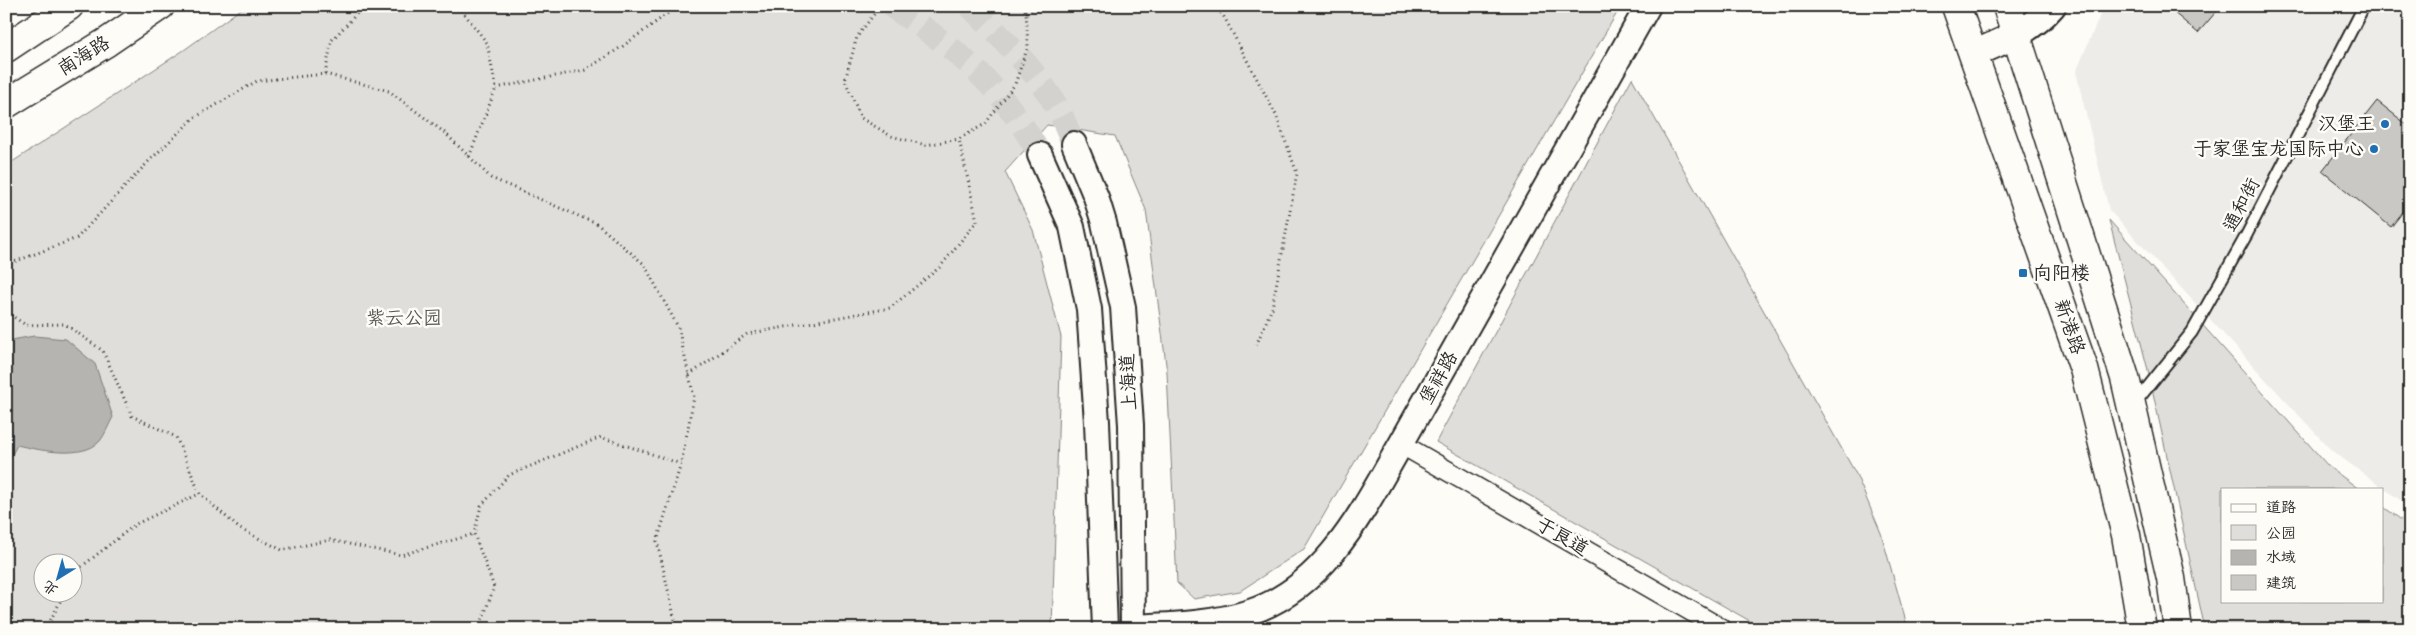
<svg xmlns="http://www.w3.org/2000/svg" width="2416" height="635" font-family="Mynerve,'LXGW WenKai TC',sans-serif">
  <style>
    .built { fill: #edece8 }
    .green { fill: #dfdeda; stroke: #858482; fill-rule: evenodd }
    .water { fill: #b5b4b1; stroke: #7e7d7b }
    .building { fill: #c9c8c4; stroke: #2b2b2b }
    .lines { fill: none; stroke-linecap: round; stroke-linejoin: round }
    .tertiary-tunnel { stroke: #d3d2ce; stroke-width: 24; stroke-dasharray: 24 12; stroke-linecap: butt }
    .service-casing { stroke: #2b2b2b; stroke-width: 14 }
    .minor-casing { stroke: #2b2b2b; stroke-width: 22 }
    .tertiary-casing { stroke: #2b2b2b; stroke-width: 28 }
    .secondary-casing { stroke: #2b2b2b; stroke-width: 30 }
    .primary-casing { stroke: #2b2b2b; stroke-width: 31 }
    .trunk-casing { stroke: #2b2b2b; stroke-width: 31 }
    .path { stroke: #2b2b2b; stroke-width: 3; stroke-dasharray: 1 4; stroke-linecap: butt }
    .service { stroke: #fdfcf7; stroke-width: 10 }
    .minor { stroke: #fdfcf7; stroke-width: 19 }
    .tertiary { stroke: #fdfcf7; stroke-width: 24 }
    .secondary { stroke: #fdfcf7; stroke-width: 26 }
    .primary { stroke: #fdfcf7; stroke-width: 28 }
    .trunk { stroke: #fdfcf7; stroke-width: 28 }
    .poi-dot { fill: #1f6fb2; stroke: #fdfcf7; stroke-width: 2 }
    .labels { text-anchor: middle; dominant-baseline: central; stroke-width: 5; stroke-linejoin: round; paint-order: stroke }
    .street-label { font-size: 19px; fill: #2b2b2b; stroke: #fdfcf7 }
    .poi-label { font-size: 19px; fill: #2b2b2b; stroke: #fdfcf7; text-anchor: end }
    .park-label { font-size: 19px; fill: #585857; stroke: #fdfcf7 }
  </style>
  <rect width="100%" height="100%" fill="#fdfcf7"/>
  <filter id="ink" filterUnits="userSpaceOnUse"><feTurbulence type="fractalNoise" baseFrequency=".02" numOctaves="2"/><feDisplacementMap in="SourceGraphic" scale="10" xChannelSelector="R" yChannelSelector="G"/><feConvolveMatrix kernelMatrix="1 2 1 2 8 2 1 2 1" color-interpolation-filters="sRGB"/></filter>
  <g filter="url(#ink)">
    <path class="built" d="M 2104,6 L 2410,6 L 2410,507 L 2331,450 L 2109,210 L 2076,72 Z"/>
    <g class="green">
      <path d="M 245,6 L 1621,6 L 1304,549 L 1240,591 L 1194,599 L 1177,583 L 1167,372 L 1146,210 L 1115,136 L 1047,125 L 1005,172 L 1033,230 L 1061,337 L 1052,629 L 6,629 L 6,166 L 184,50 ZM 42,562 L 72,562 L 72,592 L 42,592 Z"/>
      <path d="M 1632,78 L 1856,474 L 1881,533 L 1908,629 L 1764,629 L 1436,442 Z"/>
      <path d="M 2109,220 L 2329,467 L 2359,489 L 2222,489 L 2222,601 L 2382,601 L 2382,506 L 2410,526 L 2410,629 L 2205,629 L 2148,370 Z"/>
    </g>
    <path class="water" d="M 34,336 L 66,339 L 95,364 L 113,417 C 109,424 105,435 100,441 C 83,460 38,450 17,445 L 6,466 L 6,341 Z"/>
    <g class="building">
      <path d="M 2166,6 L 2221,6 L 2198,33 Z"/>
      <path d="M 2377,101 L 2410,127 L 2410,203 L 2391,227 L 2322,171 Z"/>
    </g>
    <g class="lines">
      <g class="tertiary-tunnel">
        <path d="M 891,6 C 958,50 1001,84 1040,155"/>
        <path d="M 970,6 C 1000,37 1037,70 1058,109 C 1064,120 1068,132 1074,144"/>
      </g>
      <defs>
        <path id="service" d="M 2135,403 L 2192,332 L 2247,234 L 2364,6"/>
        <path id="minor" d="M 1401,444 L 1722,629"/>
        <g id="tertiary">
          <path d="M 1074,144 L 1096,197 L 1104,223 L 1123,307 L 1131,425 L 1133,629"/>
          <path d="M 1040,155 L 1072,227 L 1089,309 L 1097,422 L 1105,629"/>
          <path d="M 1133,627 C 1172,625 1213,624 1250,612 C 1326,587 1363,510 1401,444 L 1648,6"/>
        </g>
        <path id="secondary" d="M 1973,54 C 2003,41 2031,31 2052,6"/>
        <g id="primary">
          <path d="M 1956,6 L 2084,369 L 2126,535 L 2142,629"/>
          <path d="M 2007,6 L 2125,378 L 2171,578 L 2178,629"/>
        </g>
        <g id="trunk">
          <path d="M 6,48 L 69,6"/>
          <path d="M 6,104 L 107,42 L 160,6"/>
        </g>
      </defs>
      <use href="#service" class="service-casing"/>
      <use href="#minor" class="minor-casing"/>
      <use href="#tertiary" class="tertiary-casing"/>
      <use href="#secondary" class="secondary-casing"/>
      <use href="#primary" class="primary-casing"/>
      <use href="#trunk" class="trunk-casing"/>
      <g class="path">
        <path d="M 453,6 L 460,8 L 487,43 L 496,88 L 469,157"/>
        <path d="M 880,6 L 857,37 L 845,80 L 861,118 L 891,136 L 926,145 L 959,139 L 985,124 L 1015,84 L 1028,46 L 1026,12 L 1021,6"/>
        <path d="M 1213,6 L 1223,15 L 1276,115 L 1297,173 L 1272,308 L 1255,348"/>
        <path d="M 1026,12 L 1036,6"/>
        <path d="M 325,74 L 332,40 L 364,6"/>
        <path d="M 496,88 L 585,70 L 623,46 L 678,6"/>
        <path d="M 6,265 L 77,238 L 149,161 L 194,118 L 257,81 L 325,74 L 389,91 L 445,133 L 491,178 L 597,224 L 644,264 L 678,327 L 694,397 L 681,464 L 657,541 L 677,629"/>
        <path d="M 6,312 L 26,325 L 65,324 L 103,351 L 132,416 L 176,437 L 200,494 L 240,529 L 282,550 L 330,540 L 401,555 L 474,534"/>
        <path d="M 689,375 L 747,334 L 890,308 L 940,267 L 977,221 L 959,139"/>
        <path d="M 72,578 L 76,571 L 136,524 L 199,494"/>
        <path d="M 46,629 L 65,592"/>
        <path d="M 479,629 L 494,587 L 474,534 L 481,506 L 509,475 L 601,437 L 681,464"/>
      </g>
      <use href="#service" class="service"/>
      <use href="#minor" class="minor"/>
      <use href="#tertiary" class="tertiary"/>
      <use href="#secondary" class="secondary"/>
      <use href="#primary" class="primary"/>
      <use href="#trunk" class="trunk"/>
    </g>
  </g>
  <g class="poi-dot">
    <circle cx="2385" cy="124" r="5"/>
    <circle cx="2374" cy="149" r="5"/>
    <rect x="2018" y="268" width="10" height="10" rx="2.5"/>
  </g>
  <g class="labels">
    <g class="street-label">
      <text transform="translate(84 56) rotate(-32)">南海路</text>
      <text transform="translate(2242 205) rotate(-63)">通和街</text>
      <text transform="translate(2069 327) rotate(71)">新港路</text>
      <text transform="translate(1439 378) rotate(-61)">堡祥路</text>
      <text transform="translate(1129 382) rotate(-93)">上海道</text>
      <text transform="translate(1562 537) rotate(30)">于良道</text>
    </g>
    <g class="poi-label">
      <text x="2375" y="124">汉堡王</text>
      <text x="2364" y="149">于家堡宝龙国际中心</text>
      <text x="2033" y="273" text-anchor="start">向阳楼</text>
    </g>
    <g class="park-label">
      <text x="404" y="318">紫云公园</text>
    </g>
  </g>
  <rect width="2416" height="635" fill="none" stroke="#fdfcf7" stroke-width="25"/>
  <rect x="12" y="12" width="2391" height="610" fill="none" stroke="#2b2b2b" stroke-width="2" filter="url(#ink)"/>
  <rect x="2221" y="488" width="162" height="115" fill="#fdfcf7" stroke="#a9a8a5"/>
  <rect x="2231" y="504" width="25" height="8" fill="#fdfcf7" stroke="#a9a8a5"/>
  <text x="2266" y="512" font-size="15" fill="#2b2b2b">道路</text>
  <rect x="2231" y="525" width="25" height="15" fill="#dfdeda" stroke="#a9a8a5"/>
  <text x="2266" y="538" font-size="15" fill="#2b2b2b">公园</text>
  <rect x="2231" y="550" width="25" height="15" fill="#b5b4b1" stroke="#a9a8a5"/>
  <text x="2266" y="562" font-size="15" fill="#2b2b2b">水域</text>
  <rect x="2231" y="575" width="25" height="15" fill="#c9c8c4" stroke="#a9a8a5"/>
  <text x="2266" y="588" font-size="15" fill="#2b2b2b">建筑</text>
  <g transform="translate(58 578) rotate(217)"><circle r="24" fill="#fdfcf7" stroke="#a9a8a5"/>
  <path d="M0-4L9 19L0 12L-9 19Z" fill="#1f6fb2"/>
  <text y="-8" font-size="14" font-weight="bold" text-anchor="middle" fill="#2b2b2b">北</text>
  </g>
</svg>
